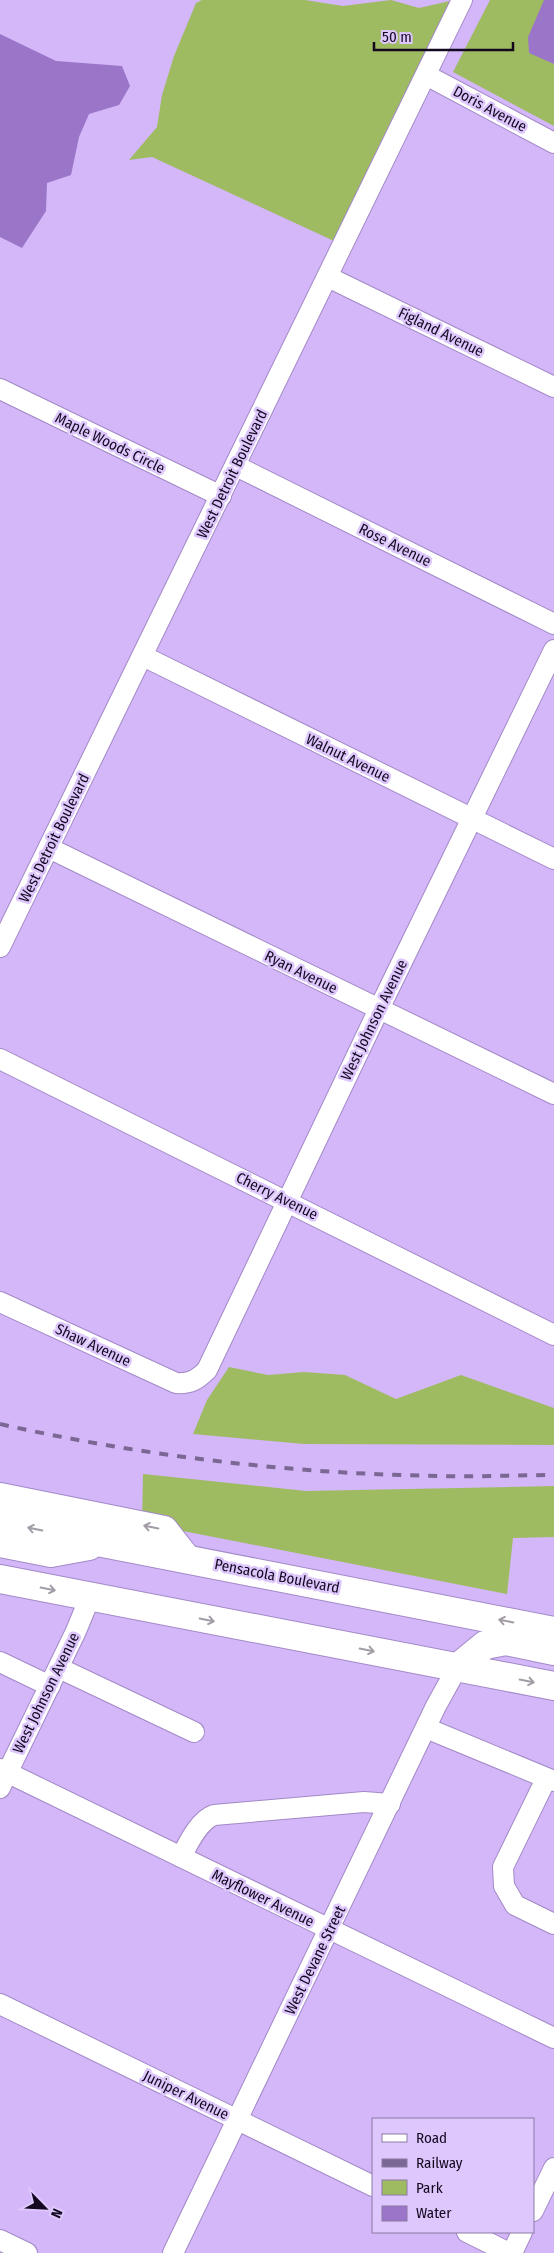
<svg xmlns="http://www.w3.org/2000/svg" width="554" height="2253" font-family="'Fira Sans Condensed',sans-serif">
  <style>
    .green { fill: #9fbb61 }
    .water { fill: #9a75c8 }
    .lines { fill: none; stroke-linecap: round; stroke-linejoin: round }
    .minor-casing { stroke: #a389c7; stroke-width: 22 }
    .highway-casing { stroke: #a389c7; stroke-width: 30 }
    .minor { stroke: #fff; stroke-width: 20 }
    .highway { stroke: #fff; stroke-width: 28 }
    .rail { stroke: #7b6794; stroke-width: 4; stroke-dasharray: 9 9; stroke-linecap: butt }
    .oneway { stroke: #a19ca5 }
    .labels { text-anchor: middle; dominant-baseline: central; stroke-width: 5; stroke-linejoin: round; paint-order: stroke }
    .street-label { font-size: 15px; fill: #13081f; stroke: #ddc7fc }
  </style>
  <rect width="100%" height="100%" fill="#d3b7f8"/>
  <g class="green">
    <path d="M 202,0 L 305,0 L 343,6 L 391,0 L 419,8 L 450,1 L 334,241 L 152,157 L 129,160 L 157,127 L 162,95 L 174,56 L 196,3 Z"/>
    <path d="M 490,0 L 554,0 L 554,126 L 453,72 Z"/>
    <path d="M 229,1367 L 268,1375 L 304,1372 L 345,1375 L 396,1399 L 461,1375 L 554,1408 L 554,1445 L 304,1444 L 193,1434 L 207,1400 Z"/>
    <path d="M 143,1474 L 306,1491 L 554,1486 L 554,1537 L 513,1538 L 507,1594 L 142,1523 Z"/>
  </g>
  <g class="water">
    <path d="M 544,0 L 554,0 L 554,64 L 529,53 L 528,37 Z"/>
    <path d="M 0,34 L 56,61 L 122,66 L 130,86 L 119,105 L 89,114 L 79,137 L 71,175 L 47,183 L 46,211 L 22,248 L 0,237 Z"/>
  </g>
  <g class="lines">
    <defs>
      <g id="minor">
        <path d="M 426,75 L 554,143"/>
        <path d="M 328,277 L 554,387"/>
        <path d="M 0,389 L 221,496"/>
        <path d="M 236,466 L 554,624"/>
        <path d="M 143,656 L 554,859"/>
        <path d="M 49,848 L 554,1094"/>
        <path d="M 0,947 L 462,0"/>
        <path d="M 0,1059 L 554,1335"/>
        <path d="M 0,1302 L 176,1383 C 190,1384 197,1380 207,1370 L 379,1009 L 554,650"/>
        <path d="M 0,1662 L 50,1686"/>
        <path d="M 59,1668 L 194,1732"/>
        <path d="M 426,1728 L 554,1781"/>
        <path d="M 0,1769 L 554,2038"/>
        <path d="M 546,1779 L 503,1867 L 504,1886 L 515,1905 L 554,1924"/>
        <path d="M 0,1788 L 76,1631 L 90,1597"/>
        <path d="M 181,1857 C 188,1844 199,1820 214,1815 L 364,1802 L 390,1804"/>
        <path d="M 0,2004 L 373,2186"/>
        <path d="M 533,2211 L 554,2168"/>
        <path d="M 467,2232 L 509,2253"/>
        <path d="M 0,2240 L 27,2253"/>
        <path d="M 173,2253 L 436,1706 L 457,1668"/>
        <path d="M 512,2253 L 522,2232"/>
      </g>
      <g id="highway">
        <path d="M 0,1497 L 164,1530 L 186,1558"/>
        <path d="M 0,1523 L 554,1631"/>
        <path d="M 0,1543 L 51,1553 L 89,1546"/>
        <path d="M 0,1579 L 554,1686"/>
        <path d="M 457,1668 L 485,1645 L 506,1641 L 554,1651"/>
      </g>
    </defs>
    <use href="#minor" class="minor-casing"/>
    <use href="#highway" class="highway-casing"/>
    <use href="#minor" class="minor"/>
    <use href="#highway" class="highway"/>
    <path class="rail" d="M 0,1424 C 142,1456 294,1474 440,1476 C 478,1477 516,1475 554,1475"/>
  </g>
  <defs><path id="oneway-shaft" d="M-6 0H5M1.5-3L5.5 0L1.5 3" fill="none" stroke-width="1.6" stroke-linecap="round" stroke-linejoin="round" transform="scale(1.25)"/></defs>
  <g class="oneway">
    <use href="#oneway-shaft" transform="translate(151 1527) rotate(-169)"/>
    <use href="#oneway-shaft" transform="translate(35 1529) rotate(-169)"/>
    <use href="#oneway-shaft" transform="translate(48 1589) rotate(11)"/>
    <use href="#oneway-shaft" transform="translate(207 1620) rotate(11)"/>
    <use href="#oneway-shaft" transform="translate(506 1621) rotate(-169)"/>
    <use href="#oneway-shaft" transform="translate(367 1650) rotate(11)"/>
    <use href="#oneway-shaft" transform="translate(527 1681) rotate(11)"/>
  </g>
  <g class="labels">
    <g class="street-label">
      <text transform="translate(490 109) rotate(28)">Doris Avenue</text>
      <text transform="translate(441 332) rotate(26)">Figland Avenue</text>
      <text transform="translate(110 443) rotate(26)">Maple Woods Circle</text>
      <text transform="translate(232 474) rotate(-64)">West Detroit Boulevard</text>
      <text transform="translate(395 545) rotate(26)">Rose Avenue</text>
      <text transform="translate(348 758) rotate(26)">Walnut Avenue</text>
      <text transform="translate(54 838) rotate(-64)">West Detroit Boulevard</text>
      <text transform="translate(301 972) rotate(26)">Ryan Avenue</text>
      <text transform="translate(374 1020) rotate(-64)">West Johnson Avenue</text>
      <text transform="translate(277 1196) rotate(26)">Cherry Avenue</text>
      <text transform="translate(93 1345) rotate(25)">Shaw Avenue</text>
      <text transform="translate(277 1576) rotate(11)">Pensacola Boulevard</text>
      <text transform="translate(46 1693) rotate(-64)">West Johnson Avenue</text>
      <text transform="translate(263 1898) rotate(26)">Mayflower Avenue</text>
      <text transform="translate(315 1960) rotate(-64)">West Devane Street</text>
      <text transform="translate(186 2095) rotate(26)">Juniper Avenue</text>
    </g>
  </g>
  <rect x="372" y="2118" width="162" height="115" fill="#ddc7fc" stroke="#8c7ba4"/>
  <rect x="382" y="2134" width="25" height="8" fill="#ffffff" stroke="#8c7ba4"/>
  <text x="416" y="2143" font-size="15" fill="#13081f">Road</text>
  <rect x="382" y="2159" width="25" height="8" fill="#7b6794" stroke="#8c7ba4"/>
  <text x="416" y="2168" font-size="15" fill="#13081f">Railway</text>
  <rect x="382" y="2180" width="25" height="15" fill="#9fbb61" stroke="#8c7ba4"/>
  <text x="416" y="2193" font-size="15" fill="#13081f">Park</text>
  <rect x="382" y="2206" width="25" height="15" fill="#9a75c8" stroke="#8c7ba4"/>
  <text x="416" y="2218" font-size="15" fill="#13081f">Water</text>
  <g transform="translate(45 2208) rotate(114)" stroke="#ddc7fc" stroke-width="4" paint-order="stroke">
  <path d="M0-4L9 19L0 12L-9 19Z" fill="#13081f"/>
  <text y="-8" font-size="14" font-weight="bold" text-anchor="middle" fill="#13081f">N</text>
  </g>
  <path d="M374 42v8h139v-8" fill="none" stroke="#13081f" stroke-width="2.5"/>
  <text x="382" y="42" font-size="15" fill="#13081f" stroke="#ddc7fc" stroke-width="4" paint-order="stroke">50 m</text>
</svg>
